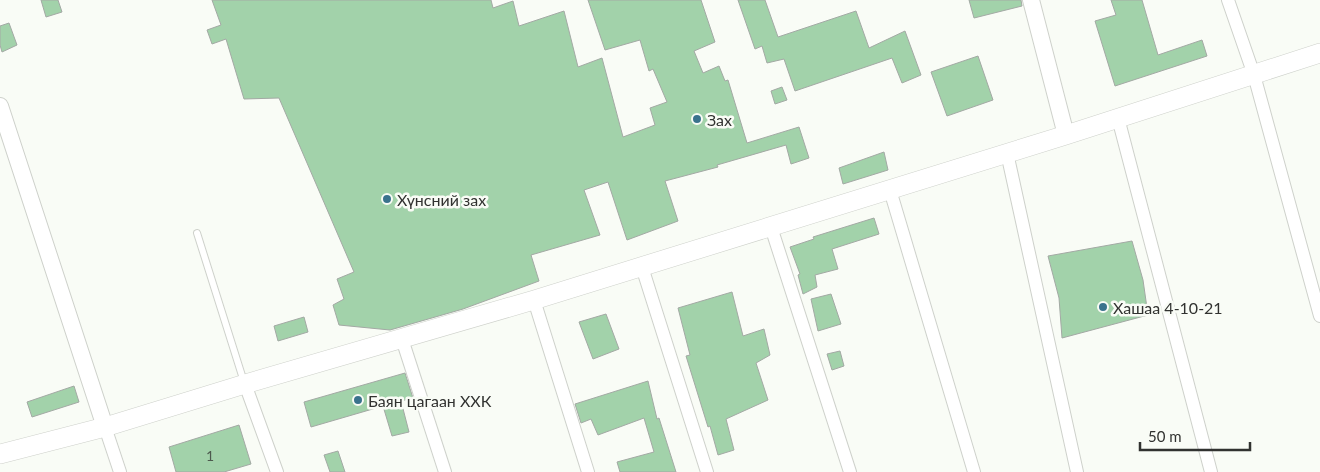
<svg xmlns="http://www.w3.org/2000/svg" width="1320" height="472" font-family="Lato,sans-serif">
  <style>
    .building { fill: #a2d2aa; stroke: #a3a9a4 }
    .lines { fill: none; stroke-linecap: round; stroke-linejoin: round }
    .service-casing { stroke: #ced1cb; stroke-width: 8 }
    .minor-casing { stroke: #ced1cb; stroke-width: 14 }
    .tertiary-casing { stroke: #ced1cb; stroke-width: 18 }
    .secondary-casing { stroke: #ced1cb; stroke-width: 20 }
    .service { stroke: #fff; stroke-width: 6 }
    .minor { stroke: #fff; stroke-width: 12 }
    .tertiary { stroke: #fff; stroke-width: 16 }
    .secondary { stroke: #fff; stroke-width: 19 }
    .poi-dot { fill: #3a738d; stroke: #f9fcf6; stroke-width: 2 }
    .labels { text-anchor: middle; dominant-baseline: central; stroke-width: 5; stroke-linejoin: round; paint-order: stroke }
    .number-label { font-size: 14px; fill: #4d5a4e }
    .poi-label { font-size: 16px; fill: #313230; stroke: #f9fcf6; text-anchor: start }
  </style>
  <rect width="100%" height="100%" fill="#f9fcf6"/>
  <g class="building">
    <path d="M 41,0 L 58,0 L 62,12 L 46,17 Z"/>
    <path d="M 212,0 L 491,0 L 493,8 L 513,1 L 519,26 L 564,11 L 578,67 L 602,58 L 623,137 L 655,125 L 650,108 L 667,102 L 653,69 L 649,71 L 640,40 L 605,50 L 588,0 L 701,0 L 715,42 L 694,51 L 703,73 L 719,66 L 725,81 L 728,80 L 747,143 L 799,127 L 809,158 L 791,164 L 786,145 L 717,165 L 718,167 L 665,181 L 678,221 L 627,240 L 608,182 L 584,190 L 600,235 L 531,255 L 539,281 L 463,309 L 390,330 L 339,325 L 333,305 L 344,299 L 337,279 L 354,272 L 279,98 L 244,99 L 226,39 L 212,44 L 207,30 L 221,25 Z"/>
    <path d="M 738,0 L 765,0 L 778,37 L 856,11 L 869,48 L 905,31 L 921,75 L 902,83 L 892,58 L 795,91 L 784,59 L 767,63 L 762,46 L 755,49 Z"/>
    <path d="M 969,0 L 1021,0 L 1022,6 L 974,18 Z"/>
    <path d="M 1111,0 L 1142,0 L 1158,55 L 1202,40 L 1207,56 L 1115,86 L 1095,21 L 1116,15 Z"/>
    <path d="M 9,23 L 17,45 L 2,52 L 0,45 L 0,26 Z"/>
    <path d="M 978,56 L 993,100 L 947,116 L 931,72 Z"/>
    <path d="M 782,87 L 787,100 L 775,104 L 771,91 Z"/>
    <path d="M 884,152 L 888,170 L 843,184 L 839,168 Z"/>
    <path d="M 874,218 L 879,234 L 832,249 L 838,269 L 815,275 L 817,287 L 803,294 L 798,275 L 800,274 L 790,247 L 814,239 L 813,237 Z"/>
    <path d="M 1132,241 L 1143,280 L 1148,315 L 1062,338 L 1059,298 L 1048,256 Z"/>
    <path d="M 732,292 L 743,336 L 764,329 L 770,355 L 756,363 L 768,400 L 726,419 L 734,450 L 718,455 L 710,426 L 708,427 L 686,356 L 690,355 L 678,308 Z"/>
    <path d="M 831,294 L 841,324 L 818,331 L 811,299 Z"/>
    <path d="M 606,314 L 619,349 L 593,359 L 579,322 Z"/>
    <path d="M 304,317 L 308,332 L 278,341 L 274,326 Z"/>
    <path d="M 840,351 L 844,366 L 832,370 L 827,354 Z"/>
    <path d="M 405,373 L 413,398 L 401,401 L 409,432 L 392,436 L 383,406 L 311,427 L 304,402 Z"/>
    <path d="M 648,381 L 657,419 L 659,418 L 676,472 L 620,472 L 617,462 L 654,452 L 644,418 L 598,435 L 591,419 L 581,423 L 575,404 Z"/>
    <path d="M 74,386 L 79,402 L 32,417 L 27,402 Z"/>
    <path d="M 239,425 L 251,464 L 224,472 L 176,472 L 169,447 Z"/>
    <path d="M 338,451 L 345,472 L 330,472 L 324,455 Z"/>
  </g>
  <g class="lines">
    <defs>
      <path id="service" d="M 197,233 L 244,382"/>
      <g id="minor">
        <path d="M 1228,0 L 1254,75 L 1320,316"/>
        <path d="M 1118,118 L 1211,472"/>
        <path d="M 1007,153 L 1077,472"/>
        <path d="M 890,190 L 974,472"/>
        <path d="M 771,227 L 850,472"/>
        <path d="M 642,267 L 707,472"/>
        <path d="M 534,300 L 588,472"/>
        <path d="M 402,339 L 445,472"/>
        <path d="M 245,384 L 277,472"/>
        <path d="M 105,427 L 120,472"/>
      </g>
      <g id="tertiary">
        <path d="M 1031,0 L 1066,135"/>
        <path d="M 0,106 L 105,427"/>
      </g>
      <path id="secondary" d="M 0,454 L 105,427 L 245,384 L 534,300 L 1066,135 L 1320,53"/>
    </defs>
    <use href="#service" class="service-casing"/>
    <use href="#minor" class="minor-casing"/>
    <use href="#tertiary" class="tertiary-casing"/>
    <use href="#secondary" class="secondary-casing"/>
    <use href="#service" class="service"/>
    <use href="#minor" class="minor"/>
    <use href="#tertiary" class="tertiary"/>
    <use href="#secondary" class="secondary"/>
  </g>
  <g class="poi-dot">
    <circle cx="697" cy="119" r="5"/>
    <circle cx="387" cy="199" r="5"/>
    <circle cx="1103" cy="307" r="5"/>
    <circle cx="358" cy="400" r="5"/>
  </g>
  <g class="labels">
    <g class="number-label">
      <text x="210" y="455">1</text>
    </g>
    <g class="poi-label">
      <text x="707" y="119">Зах</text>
      <text x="397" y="199">Хүнсний зах</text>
      <text x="1113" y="307">Хашаа 4-10-21</text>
      <text x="368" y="400">Баян цагаан ХХК</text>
    </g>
  </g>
  <path d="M1140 442v8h110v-8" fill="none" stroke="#313230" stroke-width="2.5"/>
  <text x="1148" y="442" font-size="15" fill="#313230" stroke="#f9fcf6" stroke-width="4" paint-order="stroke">50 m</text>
</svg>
